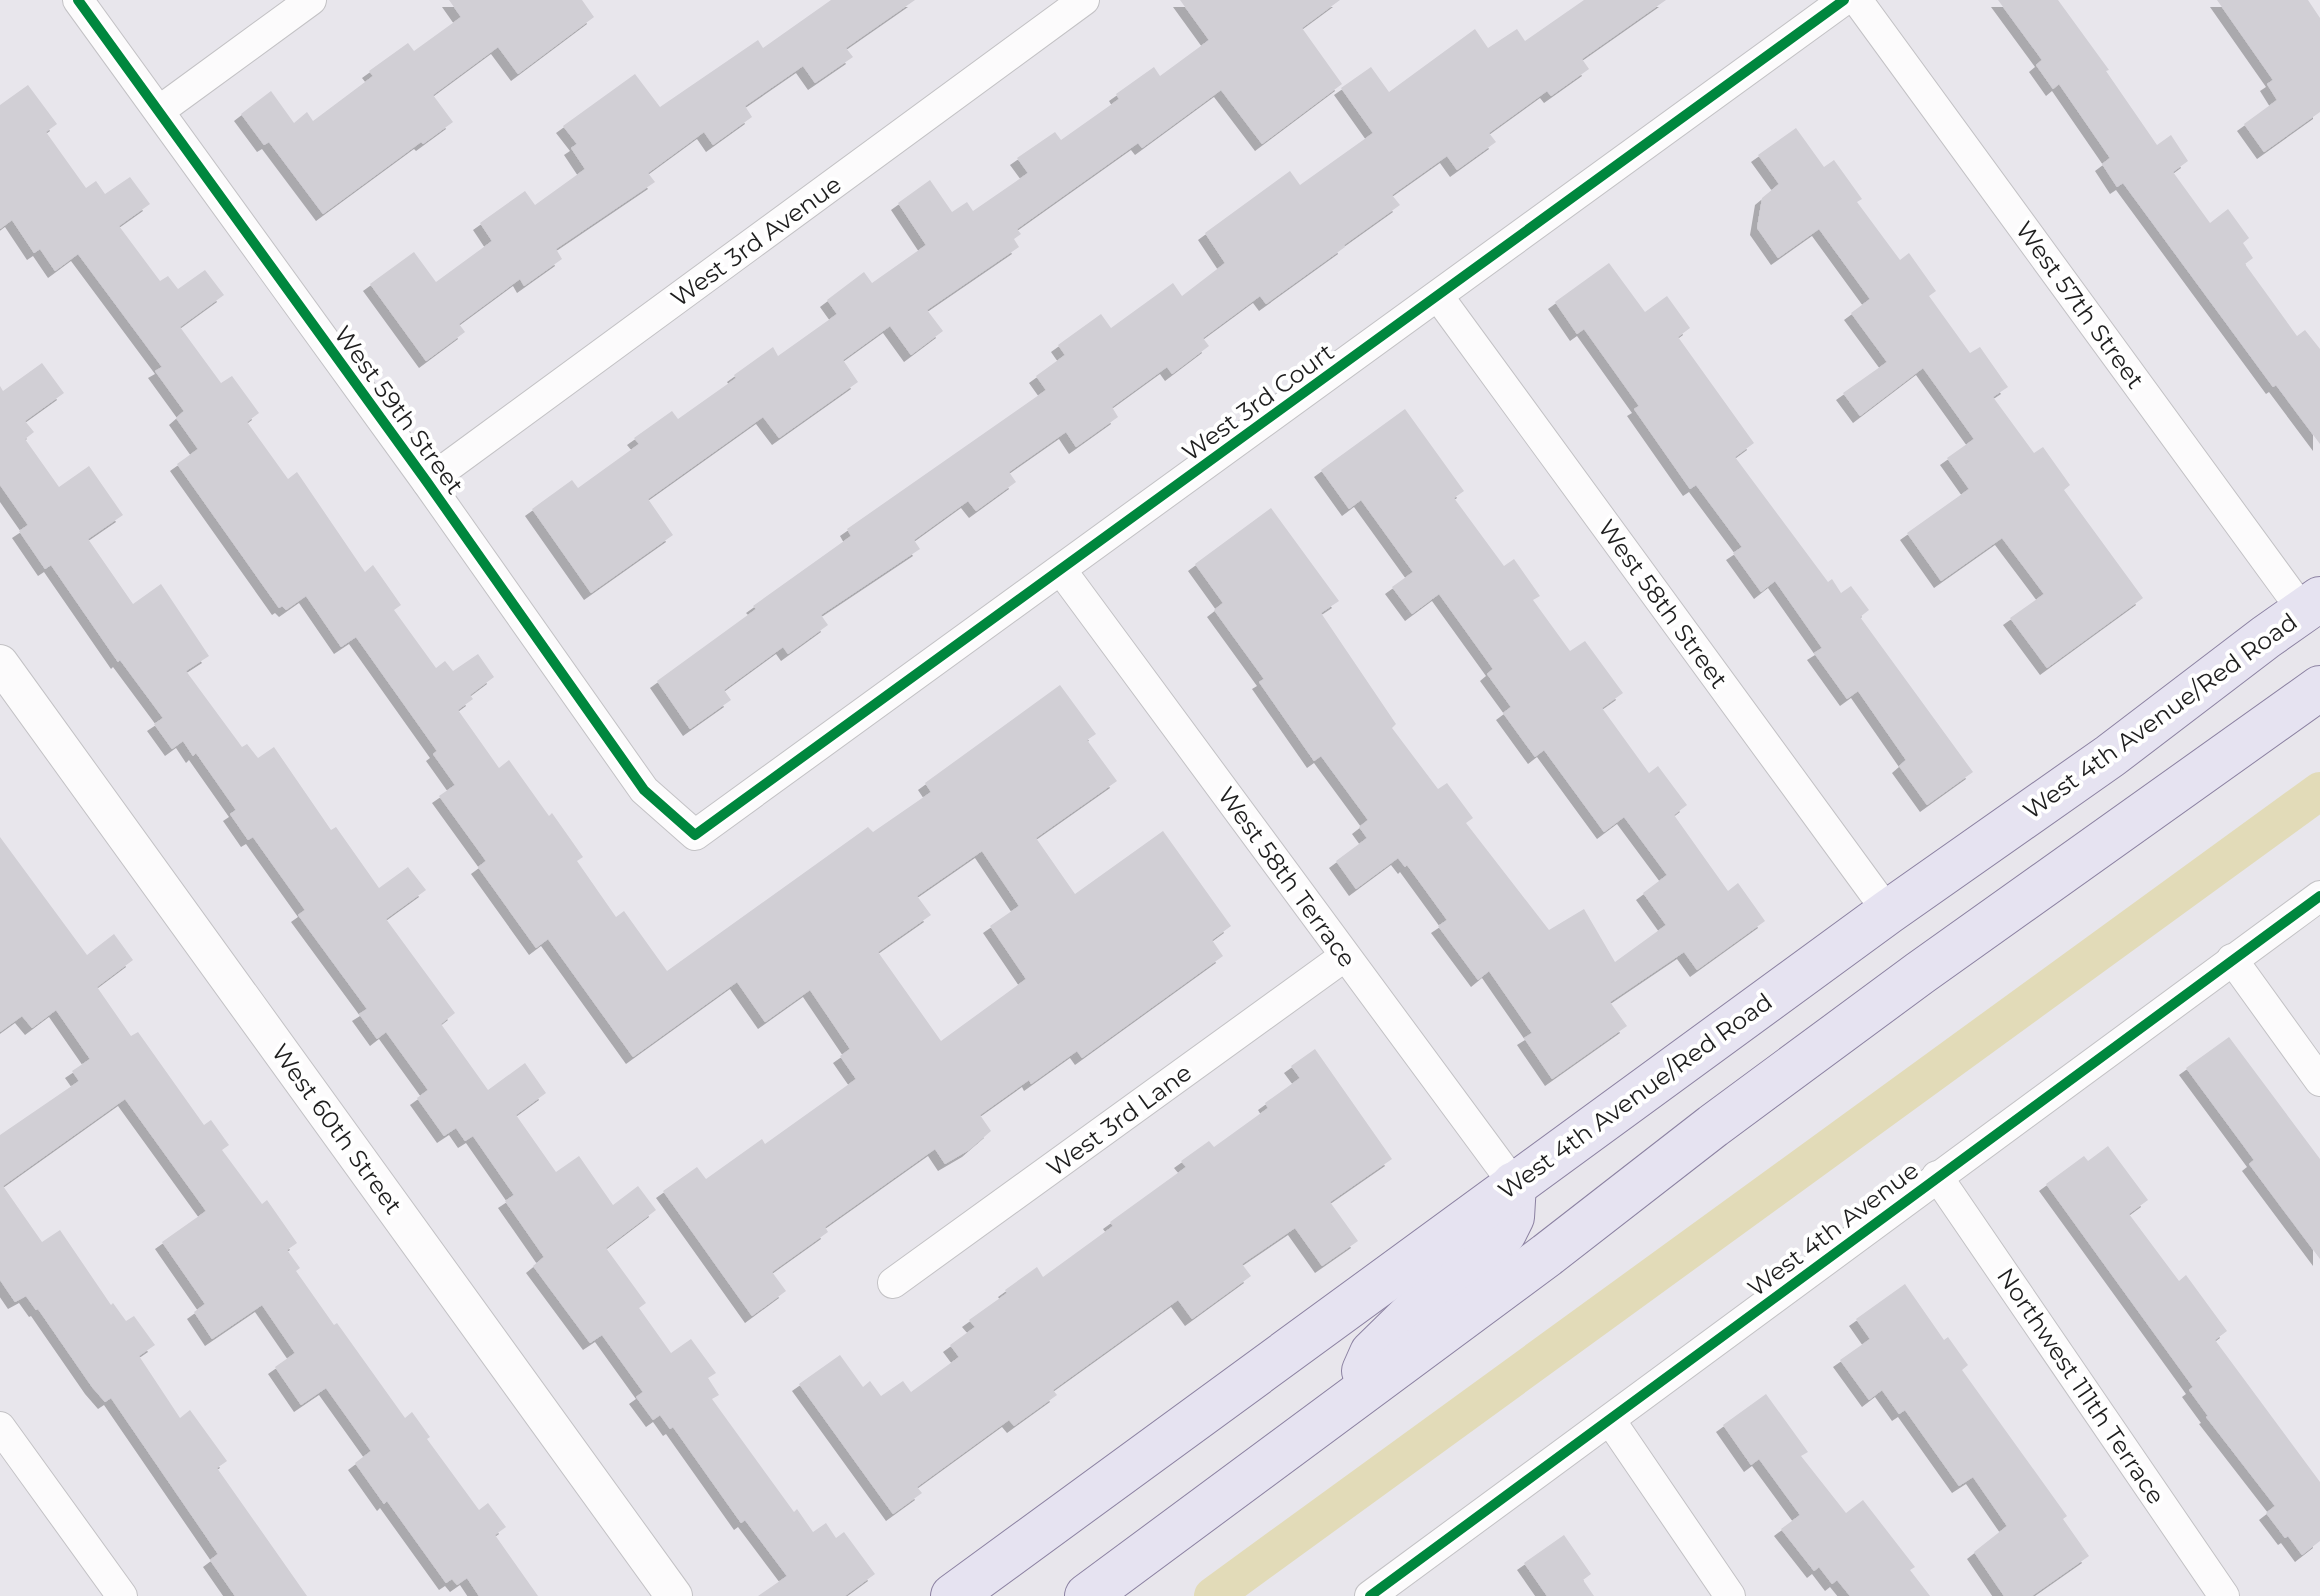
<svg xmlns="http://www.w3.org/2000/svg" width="2320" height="1596" font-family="Montserrat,sans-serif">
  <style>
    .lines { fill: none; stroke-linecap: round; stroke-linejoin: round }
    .canal { stroke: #e2dbb8; stroke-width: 38 }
    .building { fill: #d1cfd5; fill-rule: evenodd; filter: url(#shadow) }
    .minor-casing { stroke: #c3c2c5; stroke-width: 32 }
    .tertiary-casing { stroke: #c3c2c5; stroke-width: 38 }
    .primary-casing { stroke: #8c82a2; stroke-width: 46 }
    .minor { stroke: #fcfbfc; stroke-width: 30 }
    .tertiary { stroke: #fcfbfc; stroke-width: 36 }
    .primary { stroke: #e6e3f1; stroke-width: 44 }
    .cycleway-casing { stroke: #fff; stroke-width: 15 }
    .cycleway { stroke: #00873e; stroke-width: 10 }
    .labels { text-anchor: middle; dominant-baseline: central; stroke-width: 8; stroke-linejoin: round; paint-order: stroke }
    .street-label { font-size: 24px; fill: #1e1e1e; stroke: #fff }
  </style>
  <defs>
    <filter id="shadow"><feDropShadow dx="-7" dy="7" stdDeviation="0" flood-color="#0004"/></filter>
  </defs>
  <rect width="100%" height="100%" fill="#e8e6ec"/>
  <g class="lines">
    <path class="canal" d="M 1213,1596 L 2320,791"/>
  </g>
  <g class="building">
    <path d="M 449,0 L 582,0 L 594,17 L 518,74 L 498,47 L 433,95 L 453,122 L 423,144 L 421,142 L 323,214 L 269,142 L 264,145 L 241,114 L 271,91 L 294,123 L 307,112 L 313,121 L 373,76 L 369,71 L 408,43 L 414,51 L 461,17 Z"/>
    <path d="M 831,0 L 915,0 L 846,48 L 853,57 L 815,83 L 803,66 L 745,106 L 752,117 L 713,145 L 704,132 L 648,173 L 655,182 L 556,249 L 562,259 L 524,286 L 520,279 L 459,324 L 465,332 L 426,361 L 370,284 L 414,252 L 436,282 L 492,241 L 480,223 L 525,191 L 535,205 L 585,169 L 571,148 L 577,144 L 563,126 L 635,74 L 660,107 L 758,40 L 763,48 Z"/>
    <path d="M 1180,0 L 1340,0 L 1302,28 L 1342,84 L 1262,144 L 1221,90 L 1142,148 L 1138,143 L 1017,229 L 1021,234 L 1014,239 L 1019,247 L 927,310 L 943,331 L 911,355 L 890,326 L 843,360 L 858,382 L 779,438 L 763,417 L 648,499 L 673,535 L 591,593 L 532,509 L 572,480 L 578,488 L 639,444 L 634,438 L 672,411 L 678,419 L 736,378 L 734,375 L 773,347 L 778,356 L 837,314 L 827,300 L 864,272 L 872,283 L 926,245 L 898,203 L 930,180 L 952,212 L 967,202 L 973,211 L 1028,173 L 1017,158 L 1055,132 L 1061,140 L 1119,99 L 1116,94 L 1154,67 L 1160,76 L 1209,40 Z"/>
    <path d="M 1584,0 L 1666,0 L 1582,59 L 1589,69 L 1551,96 L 1547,91 L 1489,133 L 1496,142 L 1457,170 L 1447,156 L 1392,195 L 1400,205 L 1344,245 L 1345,247 L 1266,304 L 1260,296 L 1203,338 L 1209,346 L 1172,374 L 1167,367 L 1112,407 L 1118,417 L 1076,447 L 1066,432 L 1009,472 L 1016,482 L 976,511 L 968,501 L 914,540 L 920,549 L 821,615 L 828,625 L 788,654 L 783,647 L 724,690 L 731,700 L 690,729 L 657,681 L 756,609 L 753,606 L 851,536 L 847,529 L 1046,390 L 1036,376 L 1065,355 L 1058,345 L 1101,314 L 1111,328 L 1173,283 L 1182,296 L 1225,263 L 1205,233 L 1290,171 L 1300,185 L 1373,133 L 1341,88 L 1371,67 L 1389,92 L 1475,29 L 1488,48 L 1517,29 L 1525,41 Z"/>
    <path d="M 1998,0 L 2058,0 L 2109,70 L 2106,71 L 2157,145 L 2171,135 L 2188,161 L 2173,172 L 2210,223 L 2228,209 L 2249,238 L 2243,243 L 2253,258 L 2245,264 L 2297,336 L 2305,330 L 2320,349 L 2320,444 L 2276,385 L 2273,387 L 2123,183 L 2117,187 L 2102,164 L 2110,158 L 2059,84 L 2053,89 L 2036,65 L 2042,60 Z"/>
    <path d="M 2217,0 L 2308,0 L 2320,18 L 2320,112 L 2264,152 L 2244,124 L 2277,100 L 2267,84 L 2273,80 Z"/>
    <path d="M 28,85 L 57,124 L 46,132 L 86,188 L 96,181 L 105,194 L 130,177 L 150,204 L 119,226 L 160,281 L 168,276 L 178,289 L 205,270 L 224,295 L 180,327 L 221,383 L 232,376 L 259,413 L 247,422 L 288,479 L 297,472 L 365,572 L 373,565 L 401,605 L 394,610 L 436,668 L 445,661 L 453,671 L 478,654 L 494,677 L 470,695 L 473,699 L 458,710 L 499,768 L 509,760 L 549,816 L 552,813 L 583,857 L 577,861 L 616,917 L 624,911 L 667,971 L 868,827 L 873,832 L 931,792 L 925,783 L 1060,685 L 1096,734 L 1087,740 L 1117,781 L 1036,838 L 1075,894 L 1163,831 L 1231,926 L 1212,940 L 1223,956 L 1082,1058 L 1077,1051 L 1031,1084 L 1029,1080 L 980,1115 L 991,1131 L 969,1150 L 945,1164 L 935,1149 L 825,1227 L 828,1232 L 772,1272 L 786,1291 L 752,1316 L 663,1191 L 697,1167 L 706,1179 L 762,1139 L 765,1144 L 856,1079 L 840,1056 L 850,1049 L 810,990 L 765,1022 L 737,982 L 633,1057 L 548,939 L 536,948 L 478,867 L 486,861 L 439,796 L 455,785 L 433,754 L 437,751 L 356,637 L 341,647 L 306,596 L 286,610 L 282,606 L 279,608 L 177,464 L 198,449 L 176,418 L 184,411 L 155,371 L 162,367 L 78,254 L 55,271 L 40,249 L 34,253 L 12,220 L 0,229 L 0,105 ZM 982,851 L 1019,906 L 990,926 L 1026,979 L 941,1041 L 878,952 L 931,915 L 917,896 Z"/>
    <path d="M 1796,128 L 1824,167 L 1834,160 L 1862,199 L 1857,202 L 1900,260 L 1909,253 L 1936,291 L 1929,296 L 1970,353 L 1980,347 L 2008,387 L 1993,397 L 2034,453 L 2043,447 L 2070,485 L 2064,490 L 2143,598 L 2047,668 L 2010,618 L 2044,594 L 2002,538 L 1941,581 L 1907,533 L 1969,489 L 1947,458 L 1974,439 L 1923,368 L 1860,416 L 1843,393 L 1887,362 L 1851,313 L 1870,299 L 1819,229 L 1778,258 L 1757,228 L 1762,198 L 1779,184 L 1758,155 Z"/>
    <path d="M 1609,263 L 1645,312 L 1667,296 L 1690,328 L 1678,337 L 1754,443 L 1735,457 L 1828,582 L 1832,579 L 1841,593 L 1851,586 L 1869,610 L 1860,617 L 1973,772 L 1927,805 L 1899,766 L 1906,760 L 1858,691 L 1847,699 L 1814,653 L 1822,648 L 1775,581 L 1761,592 L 1733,553 L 1742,547 L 1696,485 L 1690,489 L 1634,409 L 1639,406 L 1584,329 L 1577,334 L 1555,302 Z"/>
    <path d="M 42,363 L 64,393 L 25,421 L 34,432 L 25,439 L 59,487 L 89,466 L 123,515 L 88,539 L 133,604 L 161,584 L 209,656 L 186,671 L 242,747 L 247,744 L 258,758 L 274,747 L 331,830 L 336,827 L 379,888 L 408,867 L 426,890 L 386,919 L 455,1013 L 441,1024 L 488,1090 L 525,1063 L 546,1093 L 516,1115 L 556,1172 L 579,1156 L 613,1205 L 638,1186 L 656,1210 L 606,1248 L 646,1303 L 639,1308 L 671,1353 L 691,1339 L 716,1373 L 708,1378 L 719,1395 L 712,1399 L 794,1512 L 797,1509 L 813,1532 L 826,1523 L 836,1538 L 844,1532 L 875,1574 L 845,1596 L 758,1596 L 787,1576 L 745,1520 L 741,1523 L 673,1427 L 670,1429 L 660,1415 L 653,1420 L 636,1397 L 643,1392 L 602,1335 L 590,1343 L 533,1266 L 544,1257 L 505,1201 L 514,1195 L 473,1136 L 465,1141 L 456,1128 L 444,1136 L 417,1098 L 428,1090 L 386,1032 L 377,1039 L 359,1014 L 367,1009 L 298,915 L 305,910 L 253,837 L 248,840 L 230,814 L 236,810 L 196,753 L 193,756 L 183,741 L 172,749 L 154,724 L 163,718 L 120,660 L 118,662 L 51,565 L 45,569 L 19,531 L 28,525 L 0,485 L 0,386 L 3,391 Z"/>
    <path d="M 1405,409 L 1464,491 L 1454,498 L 1504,566 L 1514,559 L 1540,596 L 1533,600 L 1570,651 L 1585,641 L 1623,693 L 1602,708 L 1649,773 L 1658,766 L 1687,805 L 1674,815 L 1728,891 L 1738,883 L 1765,921 L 1697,970 L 1684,952 L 1610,1002 L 1627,1026 L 1552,1079 L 1524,1038 L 1532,1033 L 1489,971 L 1478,980 L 1438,926 L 1447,920 L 1407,865 L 1405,867 L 1398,858 L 1356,889 L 1336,861 L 1367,838 L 1359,827 L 1368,820 L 1321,756 L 1314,761 L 1259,682 L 1264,679 L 1214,610 L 1223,603 L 1195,564 L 1271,508 L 1339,601 L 1321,613 L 1396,724 L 1392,728 L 1438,789 L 1447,783 L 1473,818 L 1466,823 L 1549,930 L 1584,909 L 1615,962 L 1666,925 L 1643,893 L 1667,875 L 1624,817 L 1604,832 L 1544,750 L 1535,757 L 1503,713 L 1511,707 L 1487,674 L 1493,669 L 1439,594 L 1412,614 L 1392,587 L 1413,572 L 1361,500 L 1349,509 L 1321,470 Z"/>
    <path d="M 0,837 L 87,955 L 114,934 L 133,960 L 97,987 L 131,1036 L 138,1032 L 204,1125 L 211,1120 L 229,1145 L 222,1150 L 262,1204 L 267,1200 L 297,1243 L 287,1250 L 300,1268 L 296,1271 L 334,1325 L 337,1323 L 405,1418 L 412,1412 L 430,1437 L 427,1439 L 479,1510 L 488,1503 L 506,1527 L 495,1535 L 538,1596 L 479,1596 L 467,1578 L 457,1585 L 452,1579 L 446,1583 L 387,1501 L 384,1504 L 355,1463 L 371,1451 L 326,1388 L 301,1405 L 275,1367 L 295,1353 L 262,1305 L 212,1339 L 194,1312 L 205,1304 L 162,1242 L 206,1211 L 125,1099 L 3,1186 L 42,1242 L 60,1230 L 111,1305 L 113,1303 L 126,1321 L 134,1316 L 155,1345 L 139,1356 L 180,1418 L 190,1410 L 227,1461 L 217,1468 L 307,1596 L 235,1596 L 210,1560 L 218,1554 L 111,1398 L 105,1402 L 92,1387 L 38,1309 L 36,1310 L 26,1296 L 15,1302 L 0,1280 L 0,1135 L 79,1081 L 72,1071 L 90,1059 L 56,1010 L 32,1028 L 22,1016 L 0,1032 Z"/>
    <path d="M 2229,1037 L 2320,1159 L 2320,1259 L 2249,1164 L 2254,1160 L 2186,1068 Z"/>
    <path d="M 1315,1049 L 1392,1159 L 1330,1202 L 1358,1241 L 1322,1266 L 1295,1228 L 1242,1264 L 1251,1276 L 1192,1319 L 1178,1300 L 1053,1390 L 1057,1395 L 1014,1426 L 1009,1420 L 917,1487 L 922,1493 L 893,1514 L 799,1384 L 840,1355 L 863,1387 L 870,1381 L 881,1396 L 903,1381 L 911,1392 L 959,1357 L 950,1345 L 975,1327 L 969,1320 L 1007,1293 L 1005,1290 L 1037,1267 L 1043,1277 L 1113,1226 L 1110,1222 L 1186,1167 L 1181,1161 L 1209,1141 L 1214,1147 L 1268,1108 L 1265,1103 L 1300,1078 L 1291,1066 Z"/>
    <path d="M 2108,1146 L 2148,1200 L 2129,1214 L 2179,1281 L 2186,1275 L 2227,1331 L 2215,1340 L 2320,1482 L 2320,1541 L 2302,1555 L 2288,1536 L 2285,1538 L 2266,1513 L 2275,1506 L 2206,1417 L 2208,1416 L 2189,1390 L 2193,1387 L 2046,1184 L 2084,1156 L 2088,1161 Z"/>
    <path d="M 1905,1284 L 1944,1340 L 1948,1337 L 1968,1365 L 1962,1370 L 2067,1516 L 2063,1519 L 2089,1556 L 2032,1596 L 2004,1596 L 1974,1552 L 2007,1526 L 1973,1477 L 1959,1486 L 1905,1410 L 1899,1414 L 1882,1390 L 1869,1400 L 1840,1360 L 1870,1339 L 1856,1319 Z"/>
    <path d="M 1766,1394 L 1808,1452 L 1801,1456 L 1846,1513 L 1863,1500 L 1915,1567 L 1910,1570 L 1930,1596 L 1850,1596 L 1837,1580 L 1832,1584 L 1819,1567 L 1814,1571 L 1781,1529 L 1800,1515 L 1759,1459 L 1751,1465 L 1723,1425 Z"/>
    <path d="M 1564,1535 L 1591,1574 L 1583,1580 L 1594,1596 L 1547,1596 L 1524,1563 Z"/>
  </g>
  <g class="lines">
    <defs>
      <g id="minor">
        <path d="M 78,0 L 427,482 L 644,790 L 695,835 L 1844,0"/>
        <path d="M 1857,0 L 2303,611"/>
        <path d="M 159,111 L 311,0"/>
        <path d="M 1438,296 L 1888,912"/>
        <path d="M 427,482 L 1084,0"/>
        <path d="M 1061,570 L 1514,1184"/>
        <path d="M 2232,959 L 2320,1081"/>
        <path d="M 1937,1176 L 2224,1596"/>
        <path d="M 893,1283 L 1345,956"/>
        <path d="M 1610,1420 L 1730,1596"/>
        <path d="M 0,1427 L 122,1596"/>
        <path d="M 1370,1596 L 2320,896"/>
      </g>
      <path id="tertiary" d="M 0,663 L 674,1596"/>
      <g id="primary">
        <path d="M 1364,1371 L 1372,1353 L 1424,1302 L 1483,1256 L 1504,1233 L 1512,1217 L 1514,1184"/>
        <path d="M 953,1596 L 1888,912 L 2110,756 L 2266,637 L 2320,599"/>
        <path d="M 1087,1596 L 1547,1255 L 1713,1126 L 1920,973 L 2320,688"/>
      </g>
    </defs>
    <use href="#minor" class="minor-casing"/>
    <use href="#tertiary" class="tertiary-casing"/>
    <use href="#primary" class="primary-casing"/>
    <use href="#minor" class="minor"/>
    <use href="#tertiary" class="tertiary"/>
    <use href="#primary" class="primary"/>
    <defs>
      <g id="cycleway">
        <path d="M 78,0 L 427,482 L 644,790 L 695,835 L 1844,0"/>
        <path d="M 1370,1596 L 2320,896"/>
      </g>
    </defs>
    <use href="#cycleway" class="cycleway-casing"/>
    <use href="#cycleway" class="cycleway"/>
  </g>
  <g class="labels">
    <g class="street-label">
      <text transform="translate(756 241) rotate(-36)">West 3rd Avenue</text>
      <text transform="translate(2080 305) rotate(54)">West 57th Street</text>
      <text transform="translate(1258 402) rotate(-36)">West 3rd Court</text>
      <text transform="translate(399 410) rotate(54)">West 59th Street</text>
      <text transform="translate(1663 604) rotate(54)">West 58th Street</text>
      <text transform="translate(2160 716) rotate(-36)">West 4th Avenue/Red Road</text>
      <text transform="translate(1287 877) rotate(54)">West 58th Terrace</text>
      <text transform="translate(1635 1096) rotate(-36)">West 4th Avenue/Red Road</text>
      <text transform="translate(1119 1120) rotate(-36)">West 3rd Lane</text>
      <text transform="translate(337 1129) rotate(54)">West 60th Street</text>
      <text transform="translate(1833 1229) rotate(-37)">West 4th Avenue</text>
      <text transform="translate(2081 1386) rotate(56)">Northwest 111th Terrace</text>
    </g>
  </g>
</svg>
